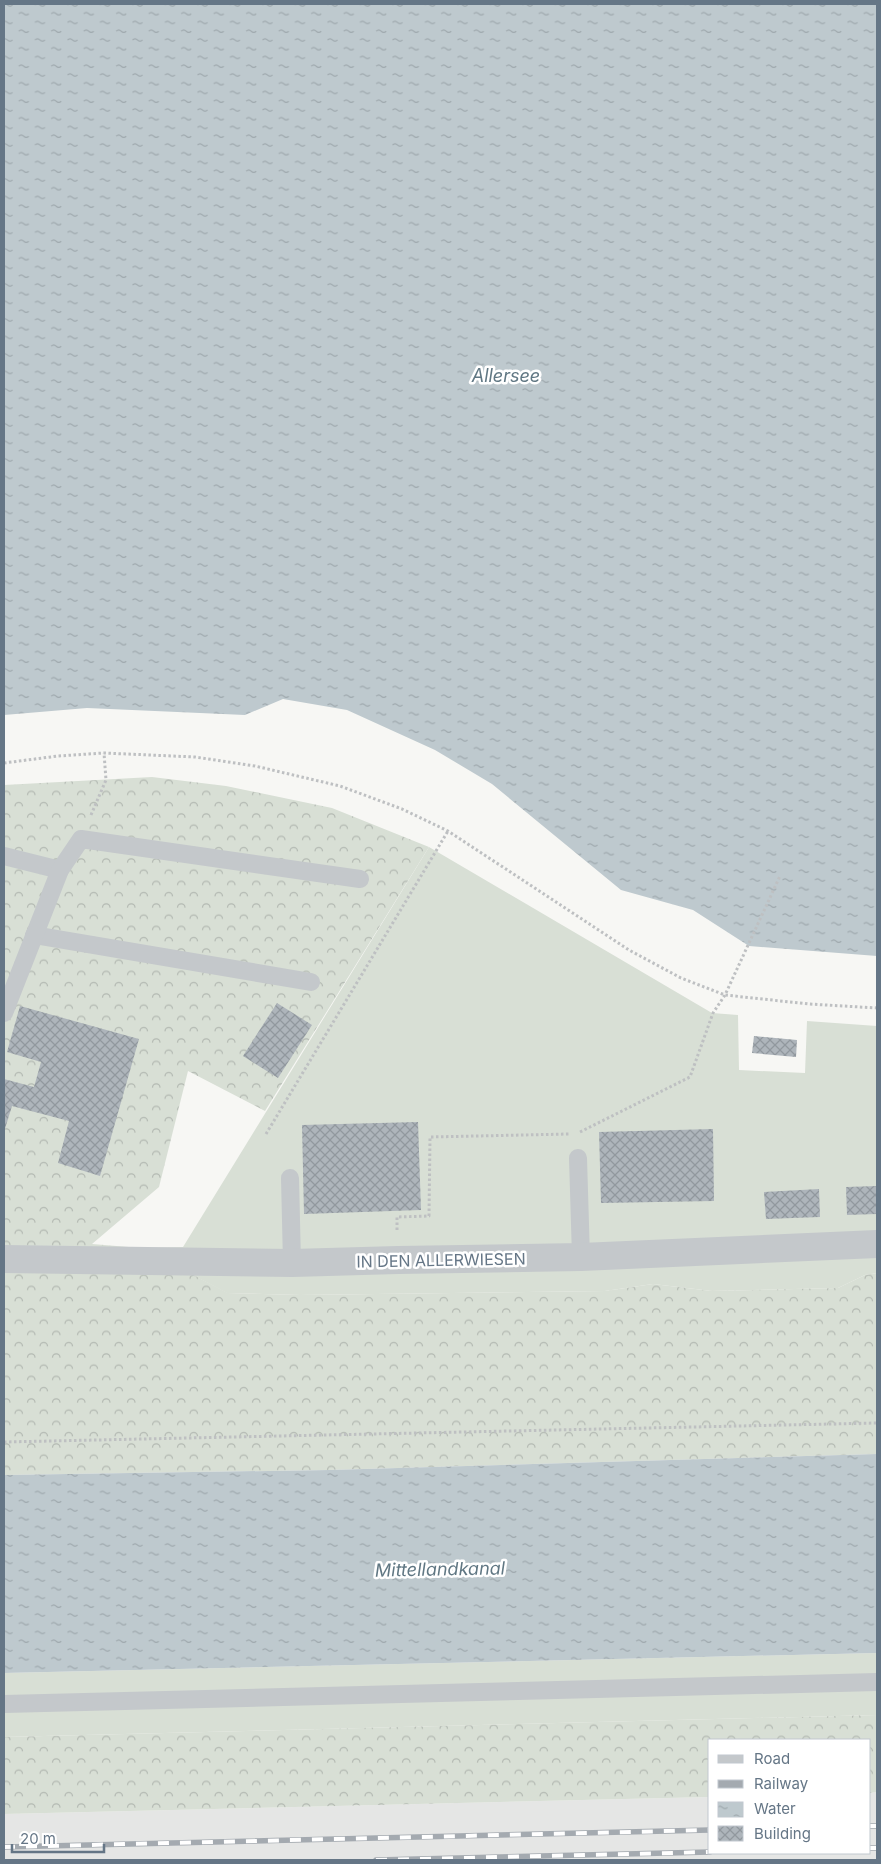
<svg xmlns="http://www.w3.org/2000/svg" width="881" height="1864" font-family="Inter,sans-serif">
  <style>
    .built { fill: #e5e6e5 }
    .grass { fill: #d8dfd5 }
    .forest { fill: url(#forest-crowns) }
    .water { fill: url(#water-ripples) }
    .building { fill: url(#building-cross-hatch) }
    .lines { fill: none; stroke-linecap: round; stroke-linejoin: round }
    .path { stroke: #bec0c2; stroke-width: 3; stroke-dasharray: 2.5 2.5; stroke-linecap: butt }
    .service { stroke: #c4c8cb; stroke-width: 18 }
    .minor { stroke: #c4c8cb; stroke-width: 28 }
    .rail-casing { stroke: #a4aab0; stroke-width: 5.5 }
    .rail { stroke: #fff; stroke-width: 4; stroke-dasharray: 11; stroke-linecap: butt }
    .labels { text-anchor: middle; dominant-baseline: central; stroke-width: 5; stroke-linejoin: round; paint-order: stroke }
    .street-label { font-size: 16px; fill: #657686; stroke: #fff }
    .water-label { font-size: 18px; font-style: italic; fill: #607783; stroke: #fff }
  </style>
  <defs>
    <pattern id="forest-crowns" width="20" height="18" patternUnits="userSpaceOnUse" patternTransform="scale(1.25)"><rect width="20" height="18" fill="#d8dfd5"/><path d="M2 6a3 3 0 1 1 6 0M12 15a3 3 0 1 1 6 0" fill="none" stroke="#b3b9b2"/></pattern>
    <pattern id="water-ripples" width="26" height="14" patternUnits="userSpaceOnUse" patternTransform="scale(1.25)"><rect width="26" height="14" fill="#bec9ce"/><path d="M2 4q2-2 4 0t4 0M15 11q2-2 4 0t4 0" fill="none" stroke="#9ea8ad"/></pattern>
    <pattern id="building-cross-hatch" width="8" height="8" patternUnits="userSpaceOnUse" patternTransform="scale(1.25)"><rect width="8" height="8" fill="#aeb5bb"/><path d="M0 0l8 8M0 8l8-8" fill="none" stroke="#91989e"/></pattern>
  </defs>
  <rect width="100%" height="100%" fill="#f7f7f4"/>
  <path class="built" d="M 877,1792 L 877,1860 L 4,1860 L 4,1814 L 710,1797 L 710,1853 L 870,1853 L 870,1793 Z"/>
  <g class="grass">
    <path d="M 429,847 L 712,1013 L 738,1015 L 739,1070 L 805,1073 L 807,1021 L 877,1026 L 877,1273 L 865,1275 L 838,1288 L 712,1291 L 653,1284 L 605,1291 L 300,1295 L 227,1293 L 141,1248 L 183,1247 Z"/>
    <path d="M 877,1653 L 877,1715 L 4,1737 L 4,1673 Z"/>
  </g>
  <g class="forest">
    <path d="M 152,777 L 226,786 L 332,808 L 429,847 L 265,1111 L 188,1071 L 159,1187 L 92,1244 L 141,1248 L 228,1293 L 300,1295 L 605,1291 L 653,1284 L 712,1291 L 838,1288 L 865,1275 L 877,1273 L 877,1454 L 329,1470 L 4,1475 L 4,785 Z"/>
    <path d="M 877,1715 L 877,1792 L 870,1793 L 870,1740 L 710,1740 L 710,1797 L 4,1814 L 4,1737 Z"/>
  </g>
  <g class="water">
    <path d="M 4,4 L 877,4 L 877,956 L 749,946 L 693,910 L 621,890 L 492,784 L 435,750 L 347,710 L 283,699 L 245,715 L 87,708 L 4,715 Z"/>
    <path d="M 877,1454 L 877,1653 L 4,1673 L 4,1475 L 329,1470 Z"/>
  </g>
  <g class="building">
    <path d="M 277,1003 L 312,1025 L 278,1078 L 243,1056 Z"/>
    <path d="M 20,1006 L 139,1039 L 100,1176 L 58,1163 L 69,1121 L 12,1106 L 4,1132 L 4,1079 L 34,1087 L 41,1062 L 7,1052 Z"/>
    <path d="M 754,1036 L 797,1040 L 796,1057 L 752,1053 Z"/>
    <path d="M 418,1122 L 421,1210 L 304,1214 L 302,1125 Z"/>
    <path d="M 713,1129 L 714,1201 L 601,1203 L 599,1132 Z"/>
    <path d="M 877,1186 L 877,1214 L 847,1215 L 846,1187 Z"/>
    <path d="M 819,1189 L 820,1217 L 766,1219 L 764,1192 Z"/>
  </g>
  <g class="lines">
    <g class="path">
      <path d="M 4,763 L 58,756 L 104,753 L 195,757 L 255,766 L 340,786 L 402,809 L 448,831 L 629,950 L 681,978 L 725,995 L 809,1004 L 877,1008"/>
      <path d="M 91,815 L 106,780 L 104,753"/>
      <path d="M 580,1132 L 690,1077 L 713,1013 L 725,995 L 780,876"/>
      <path d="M 266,1134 L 448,831"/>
      <path d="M 397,1230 L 397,1217 L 429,1216 L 430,1137 L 569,1134"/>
      <path d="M 4,1442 L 877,1423"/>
    </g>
    <g class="service">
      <path d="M 4,856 L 60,870"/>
      <path d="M 34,935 L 311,982"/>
      <path d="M 4,1013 L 60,870 L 81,839 L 360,879"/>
      <path d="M 578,1158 L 581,1257"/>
      <path d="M 290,1178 L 292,1263"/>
      <path d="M 4,1704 L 877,1682"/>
    </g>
    <path class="minor" d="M 4,1259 L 292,1263 L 398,1260 L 581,1257 L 877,1244"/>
    <defs>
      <g id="rail">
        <path d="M 870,1826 L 877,1826"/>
        <path d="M 4,1847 L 710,1830"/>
        <path d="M 870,1848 L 877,1848"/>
        <path d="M 376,1860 L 710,1852"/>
      </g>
    </defs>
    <use href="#rail" class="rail-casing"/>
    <use href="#rail" class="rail"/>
  </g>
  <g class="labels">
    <g class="street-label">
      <text transform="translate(441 1260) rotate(-1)">IN DEN ALLERWIESEN</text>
    </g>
    <g class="water-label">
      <text x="506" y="375">Allersee</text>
      <text transform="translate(440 1569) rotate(-1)">Mittellandkanal</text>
    </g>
  </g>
  <rect width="881" height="1864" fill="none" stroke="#657686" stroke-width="10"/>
  <rect x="708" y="1739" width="162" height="115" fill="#ffffff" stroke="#c1c8cf"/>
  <rect x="718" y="1755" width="25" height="8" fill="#c4c8cb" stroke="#c1c8cf"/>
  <text x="754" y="1764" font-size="15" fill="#657686">Road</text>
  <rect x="718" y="1780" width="25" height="8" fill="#a4aab0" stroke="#c1c8cf"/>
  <text x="754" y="1789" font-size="15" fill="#657686">Railway</text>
  <rect x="718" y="1802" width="25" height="15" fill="url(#water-ripples)" stroke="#c1c8cf"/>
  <text x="754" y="1814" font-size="15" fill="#657686">Water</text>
  <rect x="718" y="1826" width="25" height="15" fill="url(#building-cross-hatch)" stroke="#c1c8cf"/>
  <text x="754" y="1839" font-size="15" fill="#657686">Building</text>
  <path d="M12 1844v8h92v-8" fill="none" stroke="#657686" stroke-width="2.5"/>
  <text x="20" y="1844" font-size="15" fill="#657686" stroke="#ffffff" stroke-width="4" paint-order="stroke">20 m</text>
</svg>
